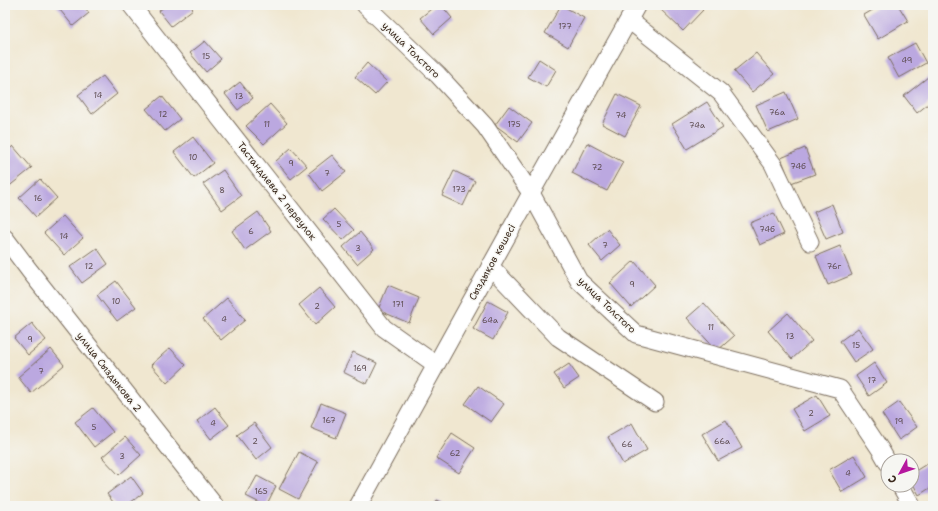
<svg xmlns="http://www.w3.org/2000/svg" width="938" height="511" font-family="'Shantell Sans',sans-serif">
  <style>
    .building { fill: #bba8e0 }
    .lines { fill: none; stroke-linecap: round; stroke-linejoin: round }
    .street-casing { stroke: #7a6c5c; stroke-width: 19 }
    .street { stroke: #fff; stroke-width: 17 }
    .labels { text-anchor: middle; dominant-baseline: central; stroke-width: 3; stroke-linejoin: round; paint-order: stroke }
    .number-label { font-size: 8px; fill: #5b4a4e }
    .street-label { font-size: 10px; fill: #3b2a1e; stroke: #f6f6f2 }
  </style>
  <rect width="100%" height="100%" fill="#f6f6f2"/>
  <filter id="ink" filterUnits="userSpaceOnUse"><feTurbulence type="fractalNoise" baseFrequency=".025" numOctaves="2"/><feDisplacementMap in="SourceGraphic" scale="8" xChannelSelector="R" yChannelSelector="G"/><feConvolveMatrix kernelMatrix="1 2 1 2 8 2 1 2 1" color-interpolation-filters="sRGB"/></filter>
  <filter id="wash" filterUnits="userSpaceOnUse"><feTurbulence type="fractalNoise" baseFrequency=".012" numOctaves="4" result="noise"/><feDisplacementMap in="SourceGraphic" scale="16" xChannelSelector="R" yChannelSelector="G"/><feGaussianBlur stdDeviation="0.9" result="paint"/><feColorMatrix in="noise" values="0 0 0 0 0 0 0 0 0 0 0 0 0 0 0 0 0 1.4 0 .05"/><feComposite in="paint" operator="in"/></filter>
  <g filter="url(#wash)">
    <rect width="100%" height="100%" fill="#f0e7d0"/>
    <g id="blocks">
      <g class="building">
        <path d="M 56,5 L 83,5 L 89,13 L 73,26 Z"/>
        <path d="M 166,5 L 189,5 L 193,9 L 171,26 L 159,11 Z"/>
        <path d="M 436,5 L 441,5 L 452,18 L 434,34 L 420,18 Z"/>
        <path d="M 561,5 L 584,18 L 568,47 L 545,33 Z"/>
        <path d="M 660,5 L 697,5 L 703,10 L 683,31 L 658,7 Z"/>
        <path d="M 881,5 L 898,5 L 908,21 L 878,39 L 864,15 Z"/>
        <path d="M 205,41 L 221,59 L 206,72 L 190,53 Z"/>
        <path d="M 915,43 L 926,63 L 899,78 L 888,58 Z"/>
        <path d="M 756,53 L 774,74 L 752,92 L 734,71 Z"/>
        <path d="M 539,59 L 556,70 L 546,87 L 528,77 Z"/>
        <path d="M 367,63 L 387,82 L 375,95 L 355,77 Z"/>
        <path d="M 933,73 L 933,100 L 917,113 L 904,96 Z"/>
        <path d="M 103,76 L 117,94 L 92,114 L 78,95 Z"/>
        <path d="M 240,82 L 253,98 L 238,110 L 225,94 Z"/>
        <path d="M 786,92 L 798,119 L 768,132 L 756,105 Z"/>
        <path d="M 617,94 L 641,106 L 625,136 L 602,124 Z"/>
        <path d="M 162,96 L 180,119 L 165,131 L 146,109 Z"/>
        <path d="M 707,102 L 723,127 L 687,149 L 672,124 Z"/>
        <path d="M 270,104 L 287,123 L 264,144 L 246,126 Z"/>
        <path d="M 509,106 L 532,123 L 518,142 L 495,125 Z"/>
        <path d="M 193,137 L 213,163 L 194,178 L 174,152 Z"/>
        <path d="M 587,143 L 623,162 L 607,191 L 572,173 Z"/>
        <path d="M 13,146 L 32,168 L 7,188 L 5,185 L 5,153 Z"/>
        <path d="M 291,148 L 307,166 L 291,179 L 276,161 Z"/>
        <path d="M 805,148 L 815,174 L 791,183 L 781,158 Z"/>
        <path d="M 332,155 L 346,172 L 322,191 L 309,173 Z"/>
        <path d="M 223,170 L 241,196 L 222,210 L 203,184 Z"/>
        <path d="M 454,171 L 475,181 L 463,206 L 442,196 Z"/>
        <path d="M 40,179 L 57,198 L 36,217 L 19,198 Z"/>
        <path d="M 832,204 L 843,232 L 826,239 L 814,212 Z"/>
        <path d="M 334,209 L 354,230 L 343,240 L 323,219 Z"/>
        <path d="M 258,212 L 271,231 L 245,250 L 232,231 Z"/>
        <path d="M 774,213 L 784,234 L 760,245 L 750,223 Z"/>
        <path d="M 63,216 L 83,238 L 64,255 L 44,233 Z"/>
        <path d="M 607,229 L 620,245 L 602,261 L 589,245 Z"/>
        <path d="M 360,232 L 374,249 L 357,264 L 343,247 Z"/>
        <path d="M 840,246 L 852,275 L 828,285 L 816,256 Z"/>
        <path d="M 97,248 L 108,264 L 82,283 L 70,267 Z"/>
        <path d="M 634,261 L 655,285 L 631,307 L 610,283 Z"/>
        <path d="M 116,281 L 136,307 L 117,321 L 97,295 Z"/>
        <path d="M 388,285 L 419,298 L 409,323 L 378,310 Z"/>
        <path d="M 319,288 L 335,307 L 315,325 L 299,305 Z"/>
        <path d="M 227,298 L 245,320 L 221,340 L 203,319 Z"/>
        <path d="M 488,301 L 508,312 L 493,340 L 473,329 Z"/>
        <path d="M 704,303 L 734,336 L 717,351 L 687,318 Z"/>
        <path d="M 788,313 L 812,341 L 792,359 L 768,331 Z"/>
        <path d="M 32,323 L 46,340 L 28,355 L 14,338 Z"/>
        <path d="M 858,328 L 873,349 L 854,362 L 840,341 Z"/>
        <path d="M 170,348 L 186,365 L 167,383 L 151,365 Z"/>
        <path d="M 51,349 L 64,365 L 31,393 L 18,377 Z"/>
        <path d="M 353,352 L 377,363 L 367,384 L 343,372 Z"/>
        <path d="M 874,363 L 887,383 L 869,396 L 856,376 Z"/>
        <path d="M 569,364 L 579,378 L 564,388 L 554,374 Z"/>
        <path d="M 478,386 L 504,404 L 491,422 L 465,404 Z"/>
        <path d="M 817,395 L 830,416 L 805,431 L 792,409 Z"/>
        <path d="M 899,402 L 917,427 L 899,440 L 882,414 Z"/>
        <path d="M 321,403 L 346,413 L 336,438 L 311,428 Z"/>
        <path d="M 215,407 L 229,425 L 211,439 L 197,421 Z"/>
        <path d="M 93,408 L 113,432 L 94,447 L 75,422 Z"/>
        <path d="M 726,420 L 742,448 L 718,461 L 702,434 Z"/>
        <path d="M 254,423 L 272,447 L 256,460 L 237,435 Z"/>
        <path d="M 632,423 L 647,450 L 623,464 L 608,437 Z"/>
        <path d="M 452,433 L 475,448 L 459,473 L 436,458 Z"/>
        <path d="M 125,437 L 141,455 L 119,475 L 102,457 Z"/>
        <path d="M 299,452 L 318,462 L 298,499 L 279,489 Z"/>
        <path d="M 854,455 L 867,477 L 842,492 L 829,470 Z"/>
        <path d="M 933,460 L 933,486 L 919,495 L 912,482 L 912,473 Z"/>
        <path d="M 131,476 L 143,493 L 126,506 L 116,506 L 107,494 Z"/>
        <path d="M 257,476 L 276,486 L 266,506 L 246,496 Z"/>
        <path d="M 437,500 L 450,506 L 434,506 Z"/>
      </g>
    </g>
  </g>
  <g filter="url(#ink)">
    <use href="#blocks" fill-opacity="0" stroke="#7a6c5c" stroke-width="1"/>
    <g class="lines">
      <defs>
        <g id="street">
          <path d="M 131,5 L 384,328 L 435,364"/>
          <path d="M 365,5 L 438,75 L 485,126 L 531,193 L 579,281 L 636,334 L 840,389 L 880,449 L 888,463"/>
          <path d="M 629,20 L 721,93 L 773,164 L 810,242"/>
          <path d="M 5,238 L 29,270 L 215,506"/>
          <path d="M 490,266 L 558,337 L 655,402"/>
          <path d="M 900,485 L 912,506"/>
          <path d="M 358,506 L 531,193 L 637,5"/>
        </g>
      </defs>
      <use href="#street" class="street-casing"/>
      <use href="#street" class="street"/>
    </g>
  </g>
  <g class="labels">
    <g class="number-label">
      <text x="565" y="26">177</text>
      <text x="206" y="56">15</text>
      <text x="907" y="60">49</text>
      <text x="98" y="95">14</text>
      <text x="239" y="96">13</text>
      <text x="777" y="112">76а</text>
      <text x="163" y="114">12</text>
      <text x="621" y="115">74</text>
      <text x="267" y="124">11</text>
      <text x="514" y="124">175</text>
      <text x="697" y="125">74а</text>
      <text x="193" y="157">10</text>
      <text x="291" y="163">9</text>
      <text x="798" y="166">74б</text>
      <text x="597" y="167">72</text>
      <text x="327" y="173">7</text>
      <text x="459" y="189">173</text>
      <text x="222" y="190">8</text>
      <text x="38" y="198">16</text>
      <text x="339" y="224">5</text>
      <text x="767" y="229">74б</text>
      <text x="251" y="231">6</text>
      <text x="64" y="236">14</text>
      <text x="605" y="245">7</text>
      <text x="358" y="248">3</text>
      <text x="89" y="266">12</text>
      <text x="834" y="266">76г</text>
      <text x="632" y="284">9</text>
      <text x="116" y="301">10</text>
      <text x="398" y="304">171</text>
      <text x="317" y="306">2</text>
      <text x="224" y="319">4</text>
      <text x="490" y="320">64а</text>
      <text x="711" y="327">11</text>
      <text x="790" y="336">13</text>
      <text x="30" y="339">9</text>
      <text x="856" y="345">15</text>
      <text x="360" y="368">169</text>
      <text x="41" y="371">7</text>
      <text x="872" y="380">17</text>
      <text x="811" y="413">2</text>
      <text x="329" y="420">167</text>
      <text x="899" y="421">19</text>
      <text x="213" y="423">4</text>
      <text x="94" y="427">5</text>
      <text x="255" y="441">2</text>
      <text x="722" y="441">66а</text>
      <text x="627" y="444">66</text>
      <text x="455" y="453">62</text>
      <text x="122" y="456">3</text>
      <text x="848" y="473">4</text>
      <text x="261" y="491">165</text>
    </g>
    <g class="street-label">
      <text transform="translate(411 50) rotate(44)">улица Толстого</text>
      <text transform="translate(277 191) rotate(52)">Тастандиева 2 переулок</text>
      <text transform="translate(492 262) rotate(-61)">Сыздықов көшесі</text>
      <text transform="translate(607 305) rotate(44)">улица Толстого</text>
      <text transform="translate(109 372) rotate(52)">улица Сыздыкова 2</text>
    </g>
  </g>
  <rect width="938" height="511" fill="none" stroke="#f6f6f2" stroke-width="20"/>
  <g transform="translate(900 473) rotate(230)"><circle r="19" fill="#f6f6f2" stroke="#aba49d"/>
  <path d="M0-3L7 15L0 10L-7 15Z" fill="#b5179e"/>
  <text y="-6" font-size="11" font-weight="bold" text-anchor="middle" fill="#3b2a1e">С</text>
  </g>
</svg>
